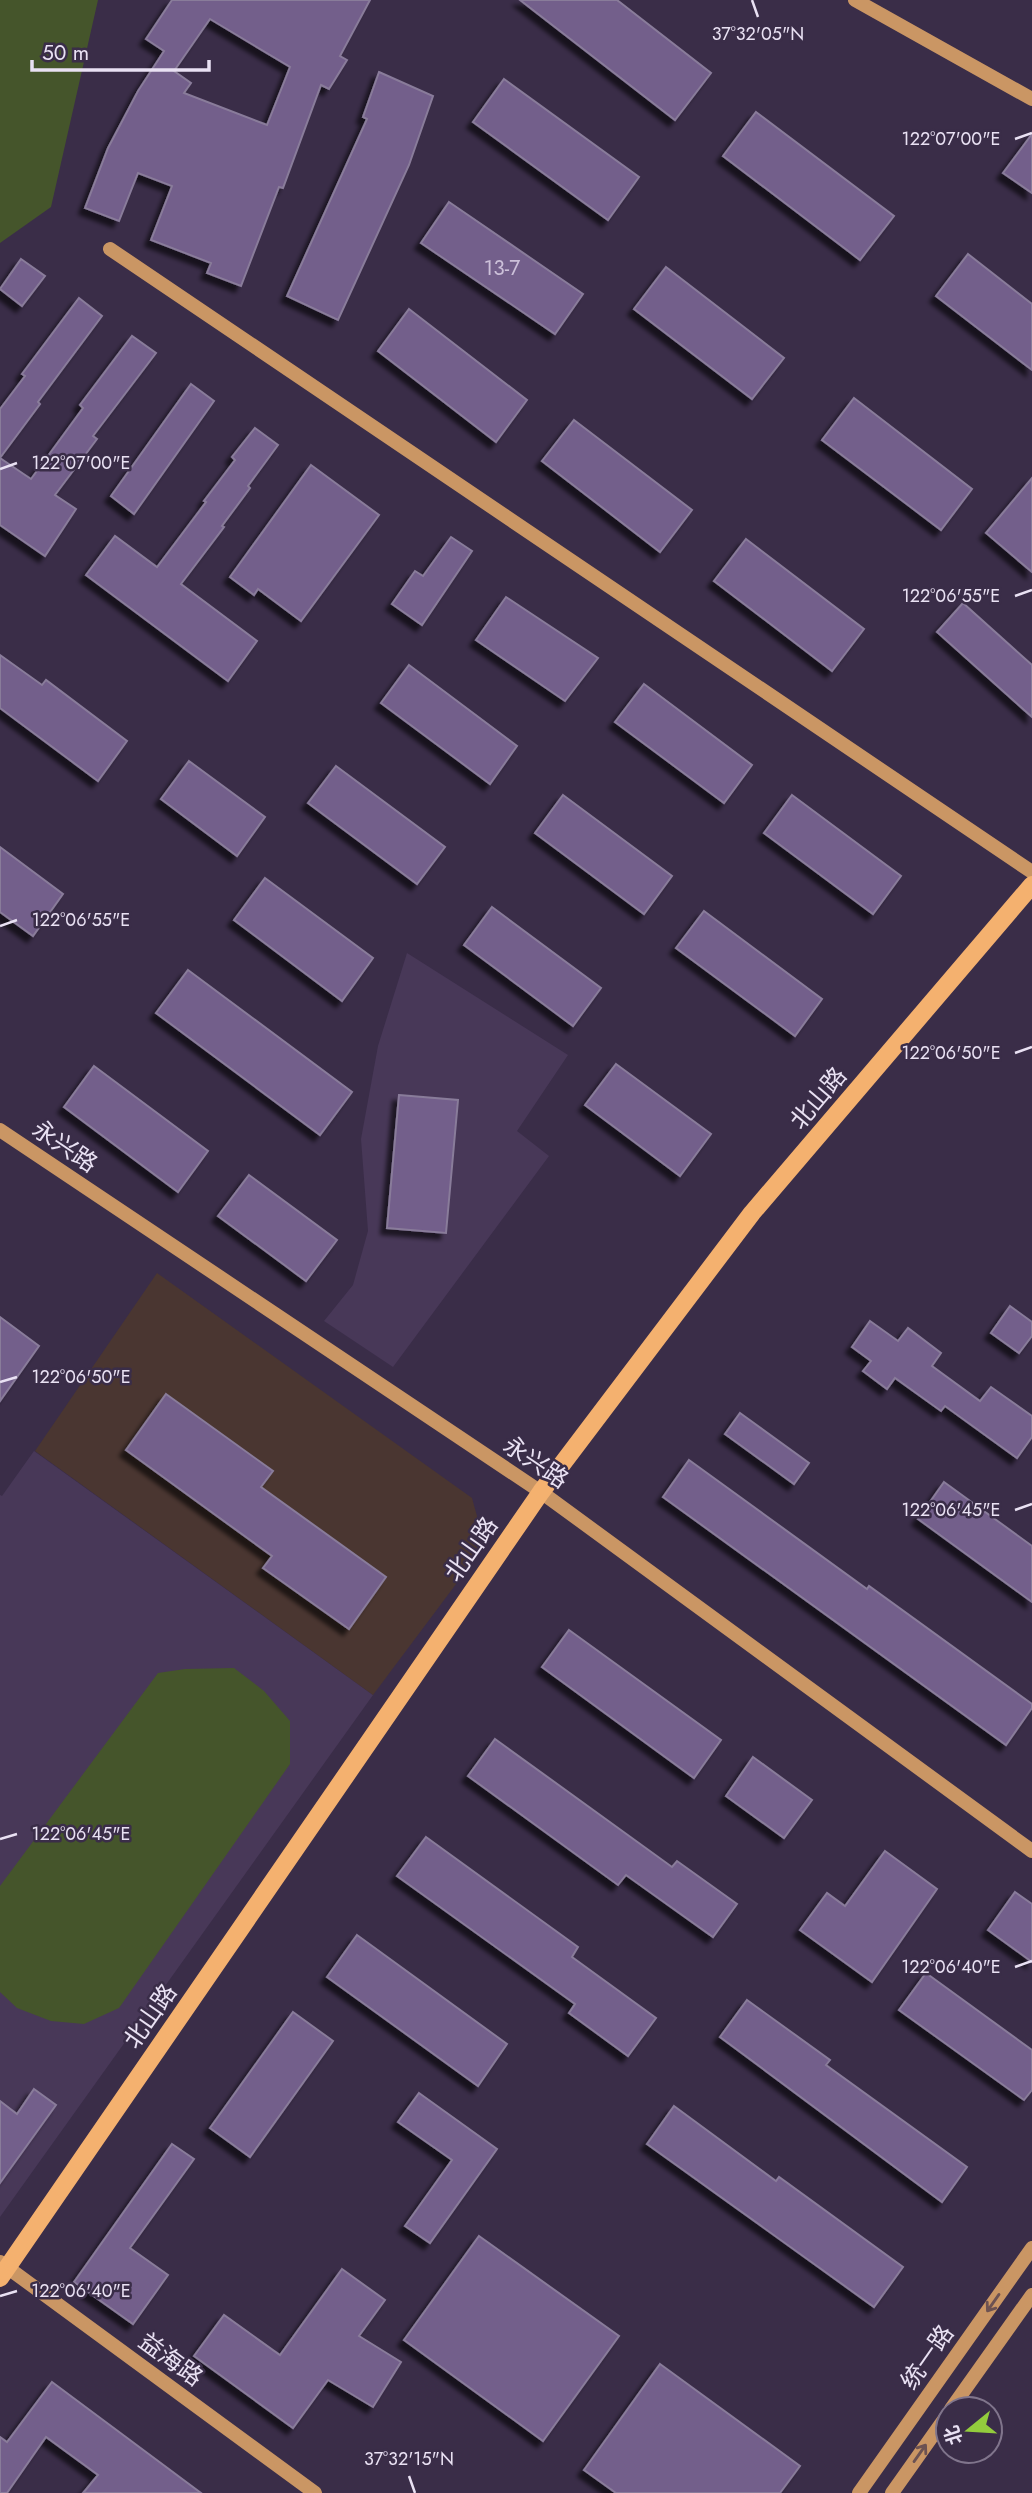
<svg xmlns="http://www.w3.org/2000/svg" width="1032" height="2493" font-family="Jost,'Noto Sans SC',sans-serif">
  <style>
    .built { fill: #483858 }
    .medical { fill: #4a3631 }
    .green { fill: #45552b }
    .building { fill: #735e8b; stroke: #897c9a; stroke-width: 2; fill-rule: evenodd; filter: url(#shadow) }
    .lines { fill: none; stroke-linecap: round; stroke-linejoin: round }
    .secondary { stroke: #ca9664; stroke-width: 14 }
    .primary { stroke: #f4b16f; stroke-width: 18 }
    .oneway { stroke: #6c5252 }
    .ticks { fill: none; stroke: #e9e1f3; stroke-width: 2.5 }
    .labels { text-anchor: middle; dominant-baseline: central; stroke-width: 5; stroke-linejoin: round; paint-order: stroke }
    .number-label { font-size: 21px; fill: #ccc0d9 }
    .street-label { font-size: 24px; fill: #e9e1f3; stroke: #3a2d48 }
    .ticks-label { font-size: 18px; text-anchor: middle; fill: #e9e1f3; stroke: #3a2d48; stroke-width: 5; stroke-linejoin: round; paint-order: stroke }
  </style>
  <defs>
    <filter id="shadow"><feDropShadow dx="-6" dy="6" stdDeviation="2" flood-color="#0009"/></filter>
  </defs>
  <rect width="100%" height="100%" fill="#3a2d48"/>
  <g class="built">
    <path d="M 407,953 L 568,1055 L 517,1131 L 549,1156 L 393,1367 L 324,1321 L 353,1285 L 368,1231 L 361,1139 L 378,1046 Z"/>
    <path d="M 34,1451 L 373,1695 L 0,2217 L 0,1495 L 2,1496 Z"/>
  </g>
  <path class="medical" d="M 157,1273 L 472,1498 L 480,1527 L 480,1552 L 373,1695 L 35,1451 Z"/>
  <g class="green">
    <path d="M 0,0 L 98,0 L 51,207 L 0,243 Z"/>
    <path d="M 234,1668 L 264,1691 L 290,1721 L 290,1764 L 119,2008 L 84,2024 L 51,2021 L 17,2008 L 0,1992 L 0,1886 L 158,1673 L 185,1669 Z"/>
  </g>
  <g class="building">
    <path d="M 172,0 L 370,0 L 340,56 L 347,60 L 329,89 L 321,85 L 283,188 L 279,187 L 241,286 L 207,273 L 211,263 L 151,240 L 172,186 L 138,173 L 119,221 L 85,208 L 108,148 L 138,91 L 164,51 L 146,39 ZM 210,19 L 290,67 L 267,125 L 184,93 L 191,83 L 174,71 Z"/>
    <path d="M 520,0 L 617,0 L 711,73 L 675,120 Z"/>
    <path d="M 379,72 L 433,96 L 409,165 L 338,320 L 287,296 L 367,119 L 363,117 Z"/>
    <path d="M 504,79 L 639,177 L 608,220 L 473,122 Z"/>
    <path d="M 756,112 L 894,216 L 860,260 L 723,156 Z"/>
    <path d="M 1032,134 L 1032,193 L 1003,173 Z"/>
    <path d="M 449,202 L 583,294 L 555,334 L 421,243 Z"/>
    <path d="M 968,254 L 1032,304 L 1032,370 L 936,296 Z"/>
    <path d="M 21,259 L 45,276 L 22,306 L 0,289 Z"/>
    <path d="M 666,267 L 784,358 L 752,399 L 634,309 Z"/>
    <path d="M 79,298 L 102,316 L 38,402 L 40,404 L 0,458 L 31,479 L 83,408 L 80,405 L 132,336 L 156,353 L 93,436 L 97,439 L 55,495 L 76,509 L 45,556 L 0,525 L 0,409 L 25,376 L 22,374 Z"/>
    <path d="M 409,309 L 527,400 L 496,442 L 378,351 Z"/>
    <path d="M 191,384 L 214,401 L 134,514 L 111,496 Z"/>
    <path d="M 854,398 L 972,489 L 941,530 L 822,440 Z"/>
    <path d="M 574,420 L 692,510 L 660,552 L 542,461 Z"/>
    <path d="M 255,428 L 278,445 L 248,486 L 250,488 L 222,526 L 224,527 L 181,584 L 257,641 L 228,681 L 86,575 L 115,536 L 157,567 L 206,502 L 204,501 L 235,460 L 232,457 Z"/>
    <path d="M 311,465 L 379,515 L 301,621 L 258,589 L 254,595 L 230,577 Z"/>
    <path d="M 1032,478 L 1032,572 L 986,533 Z"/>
    <path d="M 451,537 L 472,551 L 422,625 L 392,604 L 415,571 L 423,576 Z"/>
    <path d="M 746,539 L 864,629 L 832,671 L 714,581 Z"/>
    <path d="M 506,597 L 598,658 L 565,701 L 476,640 Z"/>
    <path d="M 963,603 L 1032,665 L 1032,717 L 937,632 Z"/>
    <path d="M 0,655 L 42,685 L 46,680 L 127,741 L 98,781 L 0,708 Z"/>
    <path d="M 409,665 L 517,746 L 490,784 L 381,703 Z"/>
    <path d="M 644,684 L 752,765 L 724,803 L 615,722 Z"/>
    <path d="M 189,761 L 265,817 L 237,856 L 161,799 Z"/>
    <path d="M 336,766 L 445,847 L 417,884 L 308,803 Z"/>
    <path d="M 563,795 L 672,876 L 644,914 L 535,833 Z"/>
    <path d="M 792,795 L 901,876 L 873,914 L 764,833 Z"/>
    <path d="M 0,847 L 63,894 L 33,936 L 0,912 Z"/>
    <path d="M 265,878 L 373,958 L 342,1001 L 234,920 Z"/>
    <path d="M 492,907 L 601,988 L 573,1026 L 464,945 Z"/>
    <path d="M 704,911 L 822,999 L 795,1036 L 676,948 Z"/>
    <path d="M 188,970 L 352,1092 L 320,1135 L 156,1013 Z"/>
    <path d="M 616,1064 L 711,1134 L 680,1176 L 585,1105 Z"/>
    <path d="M 94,1066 L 208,1151 L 178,1192 L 64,1107 Z"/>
    <path d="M 399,1095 L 458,1100 L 446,1233 L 387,1228 Z"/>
    <path d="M 249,1175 L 337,1240 L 306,1281 L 218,1216 Z"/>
    <path d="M 1010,1306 L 1032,1322 L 1032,1336 L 1019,1353 L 991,1333 Z"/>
    <path d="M 0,1317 L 39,1346 L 0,1401 Z"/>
    <path d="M 870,1321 L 898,1341 L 908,1328 L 941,1353 L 932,1366 L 980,1401 L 991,1387 L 1032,1416 L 1032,1437 L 1017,1458 L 945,1406 L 941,1411 L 895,1378 L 887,1389 L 863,1371 L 871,1361 L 852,1347 Z"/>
    <path d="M 166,1394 L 273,1471 L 261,1487 L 386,1577 L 349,1629 L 263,1568 L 272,1556 L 126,1450 Z"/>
    <path d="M 740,1413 L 809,1463 L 794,1484 L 725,1434 Z"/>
    <path d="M 689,1460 L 867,1589 L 869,1586 L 1032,1704 L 1032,1708 L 1006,1745 L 663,1497 Z"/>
    <path d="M 944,1482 L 1032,1546 L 1032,1602 L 918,1519 Z"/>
    <path d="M 569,1630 L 721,1740 L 694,1778 L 542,1667 Z"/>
    <path d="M 495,1739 L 672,1867 L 677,1861 L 737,1904 L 713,1937 L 626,1875 L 618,1885 L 468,1776 Z"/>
    <path d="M 753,1757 L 812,1800 L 784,1838 L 726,1796 Z"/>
    <path d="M 426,1837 L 578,1947 L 572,1957 L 656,2018 L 628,2056 L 569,2013 L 575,2004 L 397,1876 Z"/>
    <path d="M 885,1851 L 937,1889 L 872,1982 L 800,1930 L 827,1893 L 845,1906 Z"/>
    <path d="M 1015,1892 L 1032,1904 L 1032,1962 L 988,1930 Z"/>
    <path d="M 357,1935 L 507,2044 L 478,2086 L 327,1977 Z"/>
    <path d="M 926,1973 L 1032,2050 L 1032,2090 L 1024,2100 L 899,2010 Z"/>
    <path d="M 747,2000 L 830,2060 L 826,2065 L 967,2167 L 942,2202 L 720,2037 Z"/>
    <path d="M 293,2012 L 333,2041 L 250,2157 L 210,2128 Z"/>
    <path d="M 34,2089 L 56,2105 L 0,2183 L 0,2101 L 17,2114 Z"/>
    <path d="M 419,2093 L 497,2149 L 430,2243 L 405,2226 L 452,2160 L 398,2122 Z"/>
    <path d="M 674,2106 L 776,2181 L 779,2177 L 903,2267 L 874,2307 L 647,2144 Z"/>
    <path d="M 172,2144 L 194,2159 L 130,2248 L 168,2275 L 133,2324 L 74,2282 Z"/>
    <path d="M 479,2236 L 619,2336 L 543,2441 L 404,2340 Z"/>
    <path d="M 342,2269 L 385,2300 L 359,2336 L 401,2362 L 373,2407 L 328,2380 L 293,2428 L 194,2356 L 224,2315 L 280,2355 Z"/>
    <path d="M 660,2364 L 800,2466 L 780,2493 L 616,2493 L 584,2470 Z"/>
    <path d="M 52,2382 L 201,2493 L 83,2493 L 98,2475 L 46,2437 L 7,2493 L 0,2493 L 0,2437 L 7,2442 Z"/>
  </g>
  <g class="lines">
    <g class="secondary">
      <path d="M 855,0 L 1032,99"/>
      <path d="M 110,249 L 1032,872"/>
      <path d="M 0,1130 L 541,1492 L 1032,1851"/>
      <path d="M 0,2262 L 315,2493"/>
      <path d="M 951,2409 L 1032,2295"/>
      <path d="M 859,2493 L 1032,2248"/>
      <path d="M 892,2493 L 948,2414"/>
    </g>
    <path class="primary" d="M 0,2278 L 541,1492 L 752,1213 L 1032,885"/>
  </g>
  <defs><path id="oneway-shaft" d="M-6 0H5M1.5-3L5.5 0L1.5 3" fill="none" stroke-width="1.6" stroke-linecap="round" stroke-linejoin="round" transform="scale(1.75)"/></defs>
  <g class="oneway">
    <use href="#oneway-shaft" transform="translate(993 2303) rotate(125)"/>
    <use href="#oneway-shaft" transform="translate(920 2453) rotate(-55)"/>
  </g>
  <path class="ticks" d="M 752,0 L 758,17M 1015,139 L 1032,133M 0,469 L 17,463M 1015,596 L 1032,590M 0,926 L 17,920M 1015,1053 L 1032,1047M 0,1382 L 17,1377M 1015,1510 L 1032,1504M 0,1839 L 17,1834M 1015,1967 L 1032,1961M 0,2296 L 17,2291M 409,2476 L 415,2493"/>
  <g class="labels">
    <g class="number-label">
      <text x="502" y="268">13-7</text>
    </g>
    <g class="street-label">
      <text transform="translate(818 1098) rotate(-50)">北山路</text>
      <text transform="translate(65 1146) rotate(34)">永兴路</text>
      <text transform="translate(536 1462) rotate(34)">永兴路</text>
      <text transform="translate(471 1549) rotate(-55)">北山路</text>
      <text transform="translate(150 2016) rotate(-55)">北山路</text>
      <text transform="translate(927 2357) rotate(-55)">统一路</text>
      <text transform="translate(171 2359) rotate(36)">益海路</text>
    </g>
  </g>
  <g class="ticks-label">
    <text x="758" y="40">37°32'05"N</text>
    <text x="951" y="145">122°07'00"E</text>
    <text x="81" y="469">122°07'00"E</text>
    <text x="951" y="602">122°06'55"E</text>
    <text x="81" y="926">122°06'55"E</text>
    <text x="951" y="1059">122°06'50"E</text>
    <text x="81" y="1383">122°06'50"E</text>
    <text x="951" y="1516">122°06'45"E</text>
    <text x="81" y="1840">122°06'45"E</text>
    <text x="951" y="1973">122°06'40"E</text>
    <text x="81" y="2297">122°06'40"E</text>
    <text x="409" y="2465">37°32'15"N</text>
  </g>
  <g transform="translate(969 2430) rotate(252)"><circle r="33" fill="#3a2d48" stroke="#80758c" stroke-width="2"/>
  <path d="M0-5L12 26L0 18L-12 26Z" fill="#93cc3d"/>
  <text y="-10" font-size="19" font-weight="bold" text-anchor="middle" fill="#e9e1f3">北</text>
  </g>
  <path d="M32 60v10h177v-10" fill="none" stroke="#e9e1f3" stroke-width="3.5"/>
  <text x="42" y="60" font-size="21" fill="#e9e1f3" stroke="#3a2d48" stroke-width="5" paint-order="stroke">50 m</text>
</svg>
